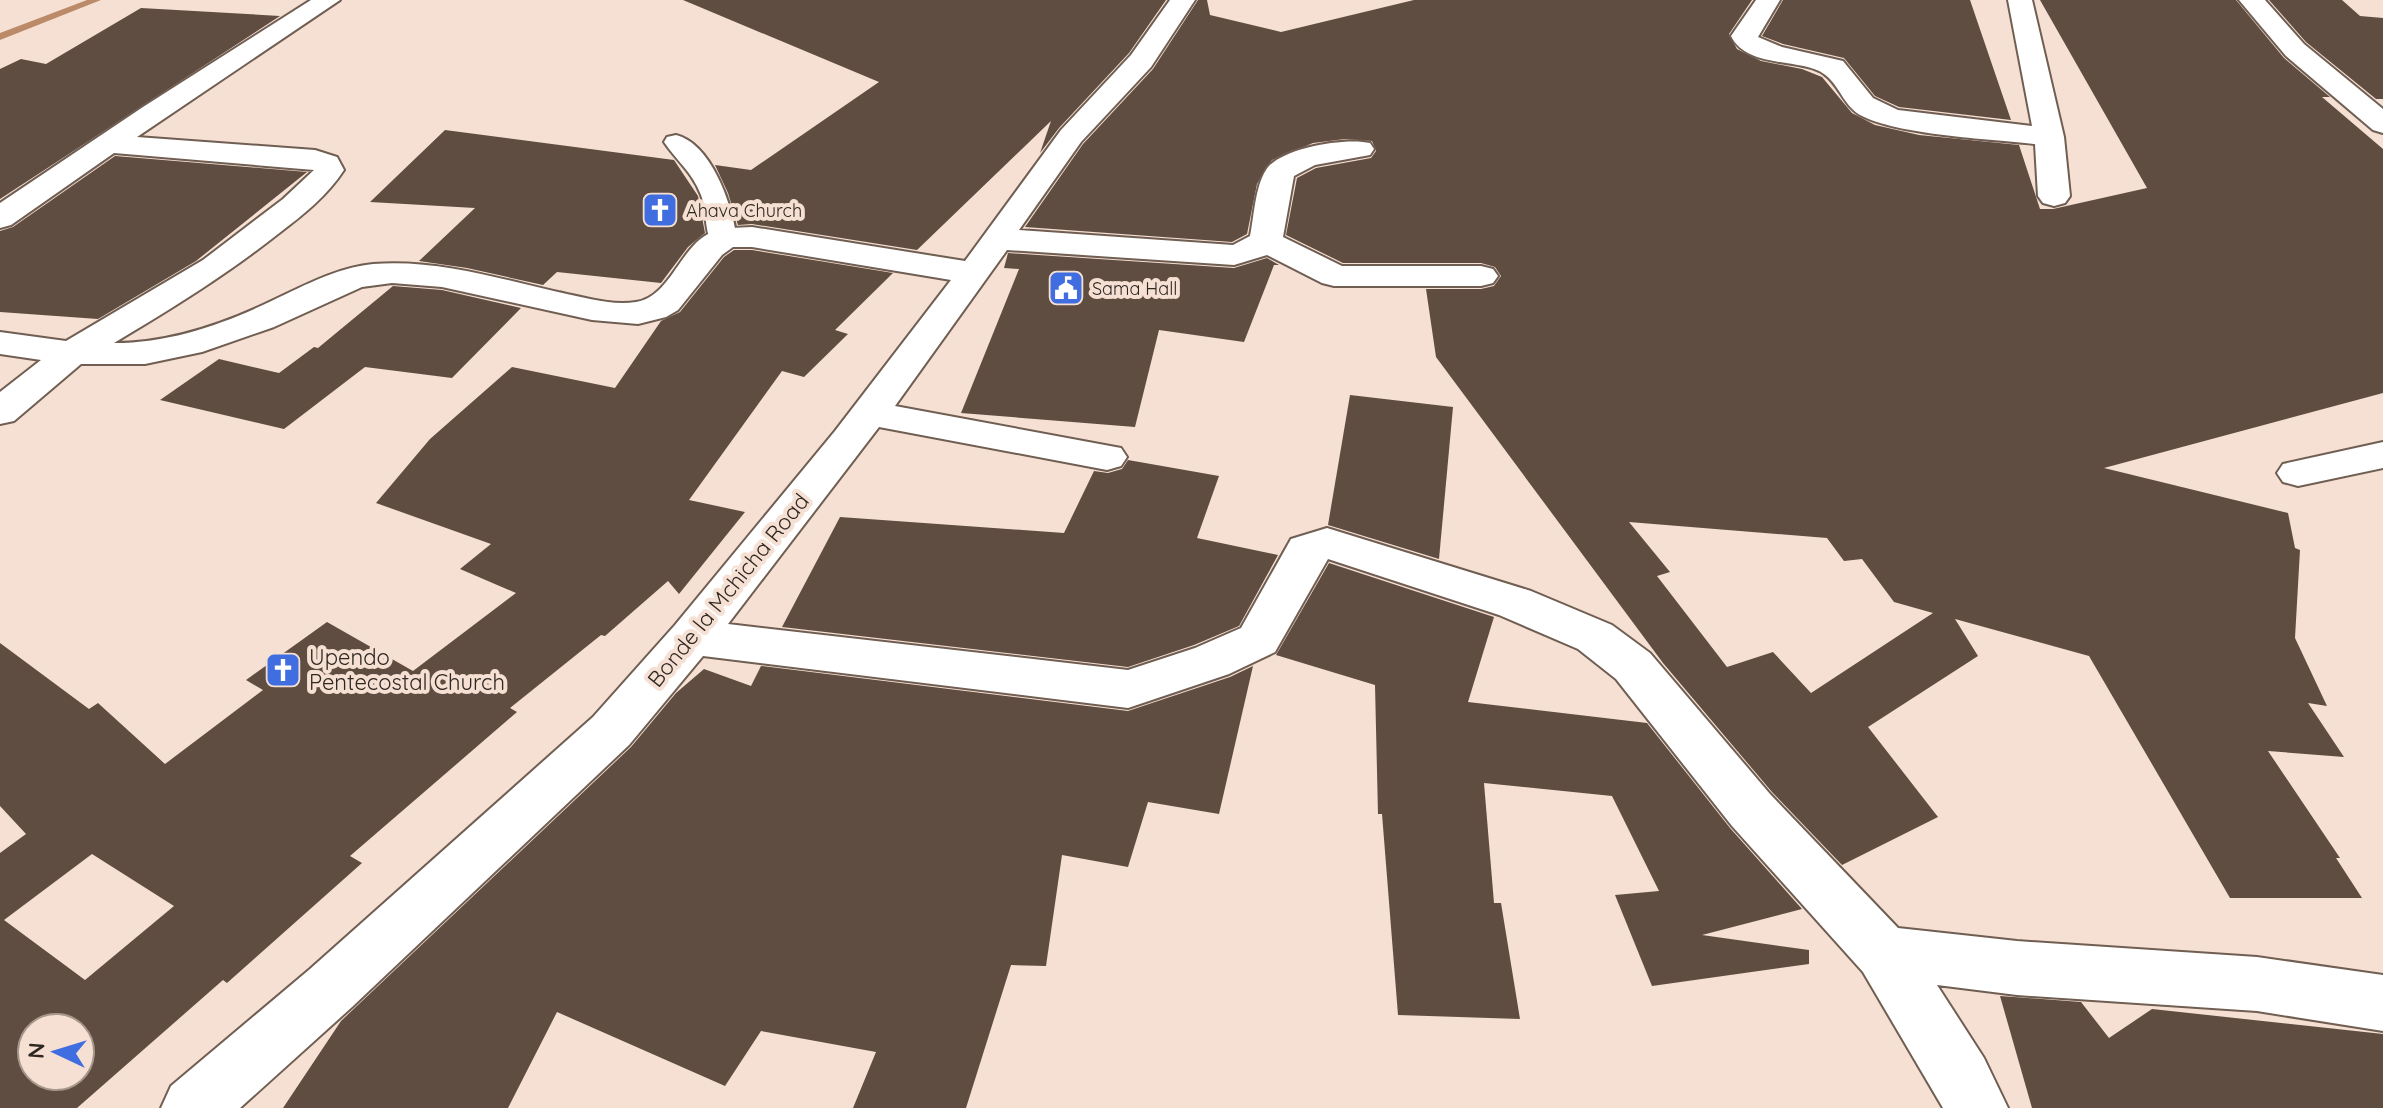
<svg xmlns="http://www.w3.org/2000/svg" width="2383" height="1108" font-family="Quicksand,sans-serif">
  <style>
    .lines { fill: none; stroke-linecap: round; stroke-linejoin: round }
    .stream { fill: #bb8a69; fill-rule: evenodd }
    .building { fill: #5f4d42; fill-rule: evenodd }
    .lane-casing { stroke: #705e52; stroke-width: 4 }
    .street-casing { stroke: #705e52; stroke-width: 4 }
    .lane { fill: #fff; fill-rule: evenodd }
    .street { fill: #fff; fill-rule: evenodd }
    .labels { text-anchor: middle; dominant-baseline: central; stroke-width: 8; stroke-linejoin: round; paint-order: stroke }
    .far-poi-label { font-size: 18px; fill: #2f2722; stroke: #f5e0d3; text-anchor: start }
    .street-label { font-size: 22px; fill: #2f2722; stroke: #f5e0d3 }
    .poi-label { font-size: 22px; fill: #2f2722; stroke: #f5e0d3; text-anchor: start }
  </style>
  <rect width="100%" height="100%" fill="#f5e0d3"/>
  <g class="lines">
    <path class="stream" d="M 87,0 L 101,0 L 0,40 L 0,33 Z"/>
  </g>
  <g class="building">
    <path d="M 683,0 L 1166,0 L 1129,53 L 1059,128 L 1040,153 L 1051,121 L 917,250 L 752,224 L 738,225 L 728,193 L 715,165 L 751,170 L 879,82 Z"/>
    <path d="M 1198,0 L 1207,0 L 1210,15 L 1281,32 L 1414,0 L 1752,0 L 1729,34 L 1737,49 L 1761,61 L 1802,69 L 1822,77 L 1852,113 L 1875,125 L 1919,135 L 2019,145 L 2040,209 L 2053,209 L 2147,188 L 2040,0 L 2236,0 L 2284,58 L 2330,97 L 2322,97 L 2383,149 L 2383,393 L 2104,468 L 2288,513 L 2295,548 L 2300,550 L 2295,638 L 2327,706 L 2308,703 L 2344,757 L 2268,751 L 2340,858 L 2336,858 L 2362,898 L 2230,898 L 2089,656 L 1955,619 L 1978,656 L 1868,727 L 1938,817 L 1842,865 L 1772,792 L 1663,663 L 1436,357 L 1426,289 L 1481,289 L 1494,286 L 1501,276 L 1495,267 L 1481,263 L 1343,263 L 1286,235 L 1297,178 L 1316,168 L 1371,158 L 1376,151 L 1372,141 L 1345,139 L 1313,143 L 1272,160 L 1257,184 L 1247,234 L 1232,242 L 1025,227 L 1083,144 L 1153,69 ZM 1629,522 L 1827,538 L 1844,561 L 1862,559 L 1894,602 L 1933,613 L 1811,693 L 1773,652 L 1727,667 L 1657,576 L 1670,572 Z"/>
    <path d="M 1783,0 L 1970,0 L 2011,120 L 1899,107 L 1875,96 L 1844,58 L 1783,44 L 1762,36 Z"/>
    <path d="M 2269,0 L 2342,0 L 2360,16 L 2383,18 L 2383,99 L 2376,99 L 2306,42 Z"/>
    <path d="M 141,8 L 280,16 L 0,199 L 0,69 L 21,59 L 46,64 Z"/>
    <path d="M 445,130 L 674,160 L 698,196 L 705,233 L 688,247 L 661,283 L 557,272 L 543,285 L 467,268 L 419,261 L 475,208 L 370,202 Z"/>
    <path d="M 115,156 L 307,172 L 196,261 L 98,319 L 0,312 L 0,231 L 13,227 Z"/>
    <path d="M 734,250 L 752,250 L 893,273 L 835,330 L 848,334 L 804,377 L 782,371 L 689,500 L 745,512 L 679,594 L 668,581 L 605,636 L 601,635 L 510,708 L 517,712 L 350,856 L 362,863 L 227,983 L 223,980 L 77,1108 L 0,1108 L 0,853 L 26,834 L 0,806 L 0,643 L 89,709 L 98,703 L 165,764 L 263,690 L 246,680 L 327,622 L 413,671 L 516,593 L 460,569 L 491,544 L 376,503 L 430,439 L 512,367 L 615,388 L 661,321 L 680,312 L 724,257 ZM 92,854 L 174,906 L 85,980 L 4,920 ZM 32,1028 L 80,1028 L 80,1076 L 32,1076 Z"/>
    <path d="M 1008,253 L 1234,268 L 1267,258 L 1279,265 L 1274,265 L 1244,342 L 1159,330 L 1135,427 L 961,413 L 1019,269 L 1004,268 Z"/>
    <path d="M 393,286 L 442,290 L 521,308 L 452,378 L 365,367 L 284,429 L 160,400 L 219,359 L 279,373 L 314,347 L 318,348 Z"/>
    <path d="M 1350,395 L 1453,407 L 1439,559 L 1328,525 Z"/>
    <path d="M 1128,460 L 1219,476 L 1197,538 L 1278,555 L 1239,626 L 1194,645 L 1128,667 L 782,627 L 840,517 L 1064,533 L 1094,471 L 1108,473 L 1122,469 Z"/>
    <path d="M 1329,563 L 1494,617 L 1468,702 L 1647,723 L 1730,828 L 1802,909 L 1702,935 L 1809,950 L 1809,964 L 1652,986 L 1615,895 L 1659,891 L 1612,796 L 1484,783 L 1494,903 L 1501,903 L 1520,1019 L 1398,1015 L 1382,814 L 1378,814 L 1375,685 L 1276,655 Z"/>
    <path d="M 761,666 L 1128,711 L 1230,677 L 1253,666 L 1219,814 L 1148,802 L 1128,867 L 1062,855 L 1046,966 L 1011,965 L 966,1108 L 853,1108 L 876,1052 L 761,1031 L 725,1086 L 557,1012 L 508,1108 L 283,1108 L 341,1021 L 631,747 L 676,693 L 704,669 L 751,686 Z"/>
    <path d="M 2000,996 L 2081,1002 L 2109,1038 L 2152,1009 L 2383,1034 L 2383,1108 L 2032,1108 Z"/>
  </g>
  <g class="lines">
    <defs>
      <path id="lane" d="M 676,135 C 712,144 733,207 737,239 L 733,245 L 713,245 C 704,232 707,210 701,195 C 693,173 676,160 664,142 L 667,137 Z"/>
      <g id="street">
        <path d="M 311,0 L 340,0 L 137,137 L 315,150 L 337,157 L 344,170 C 327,196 303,215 278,234 C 226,275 171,309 114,343 C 167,343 218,326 265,304 C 300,288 334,268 373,264 C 436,259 497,278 558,292 C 583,297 611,306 636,302 C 670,297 680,247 710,233 C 723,227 738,228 752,227 L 965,261 L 1061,130 L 1131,55 L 1170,0 L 1195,0 L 1151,67 L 1081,142 L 1019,230 L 1233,245 L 1250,236 C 1254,217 1255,187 1266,170 C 1279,148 1346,137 1370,143 L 1374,149 L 1370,155 L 1315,165 L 1294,176 L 1283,237 L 1342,266 L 1481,266 L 1493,269 L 1498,276 L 1493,283 L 1481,286 L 1334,286 L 1322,283 L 1267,255 L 1234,265 L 1007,250 L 895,406 L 1121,448 L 1127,457 L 1121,466 L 1107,470 L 879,427 L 728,624 L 1128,670 L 1195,648 L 1241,628 L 1291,539 L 1327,528 L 1531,591 L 1612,625 L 1650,653 L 1770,794 L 1898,928 L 2017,941 L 2257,957 L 2383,975 L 2383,1031 L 2257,1011 L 2017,995 L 1937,985 L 1984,1058 L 2008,1108 L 1943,1108 L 1863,972 L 1732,826 L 1616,679 L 1578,649 L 1499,615 L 1328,559 L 1275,652 L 1229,674 L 1128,708 L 703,656 L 629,745 L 352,1007 L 240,1108 L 161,1108 L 171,1086 L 310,969 L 593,717 L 675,625 L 835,431 L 951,280 L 752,247 L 733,247 L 722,255 L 678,310 L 666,317 L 638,324 L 592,320 L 442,287 L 392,283 L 362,287 L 274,327 L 202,352 L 145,364 L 81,364 L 14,421 L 0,424 L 0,392 L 41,360 L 0,354 L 0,332 L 66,341 L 203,260 L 283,199 L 314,170 L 114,153 L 11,225 L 0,228 L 0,203 L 143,107 Z"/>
        <path d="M 1756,0 L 1780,0 L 1758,37 L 1782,47 L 1843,61 L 1873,98 L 1898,110 L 2032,126 L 2008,0 L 2032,0 L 2064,137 L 2070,196 L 2065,203 L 2054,206 L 2043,203 L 2038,196 L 2035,144 C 1990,139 1897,135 1860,115 C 1843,105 1839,84 1824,74 C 1802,58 1747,69 1731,36 Z"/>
        <path d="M 2239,0 L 2265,0 L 2304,44 L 2383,109 L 2383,133 L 2373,130 L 2286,56 Z"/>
        <path d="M 2383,442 L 2383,468 L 2298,486 L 2283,482 L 2277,473 L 2283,464 Z"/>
      </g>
    </defs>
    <use href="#lane" class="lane-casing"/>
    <use href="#street" class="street-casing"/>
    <use href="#lane" class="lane"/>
    <use href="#street" class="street"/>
  </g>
  <defs>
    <symbol id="church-square" viewBox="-11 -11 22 22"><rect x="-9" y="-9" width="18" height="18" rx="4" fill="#406ddf" stroke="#f5e0d3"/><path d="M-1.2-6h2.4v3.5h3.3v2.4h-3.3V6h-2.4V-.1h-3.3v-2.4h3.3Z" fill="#fff"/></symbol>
    <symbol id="civic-square" viewBox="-11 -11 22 22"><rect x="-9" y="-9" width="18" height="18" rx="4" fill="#406ddf" stroke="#f5e0d3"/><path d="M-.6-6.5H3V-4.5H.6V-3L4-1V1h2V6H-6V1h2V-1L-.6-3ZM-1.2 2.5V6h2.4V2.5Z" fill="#fff"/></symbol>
  </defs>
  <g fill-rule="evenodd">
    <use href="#church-square" x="640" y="190" width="40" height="40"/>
    <use href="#civic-square" x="1046" y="268" width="40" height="40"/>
    <use href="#church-square" x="263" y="650" width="40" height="40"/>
  </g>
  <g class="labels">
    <g class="far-poi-label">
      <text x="686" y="210">Ahava Church</text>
      <text x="1092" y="288">Sama Hall</text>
    </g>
    <g class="street-label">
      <text transform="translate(728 590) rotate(-51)">Bonde la Mchicha Road</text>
    </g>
    <g class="poi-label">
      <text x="309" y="657">Upendo<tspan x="309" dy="25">Pentecostal Church</tspan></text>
    </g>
  </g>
  <g transform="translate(56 1052) rotate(274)"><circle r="38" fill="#f5e0d3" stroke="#a6968c" stroke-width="2"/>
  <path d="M0-6L14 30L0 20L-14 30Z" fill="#406ddf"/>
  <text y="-12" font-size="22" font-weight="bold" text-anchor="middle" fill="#2f2722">N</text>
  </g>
</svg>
